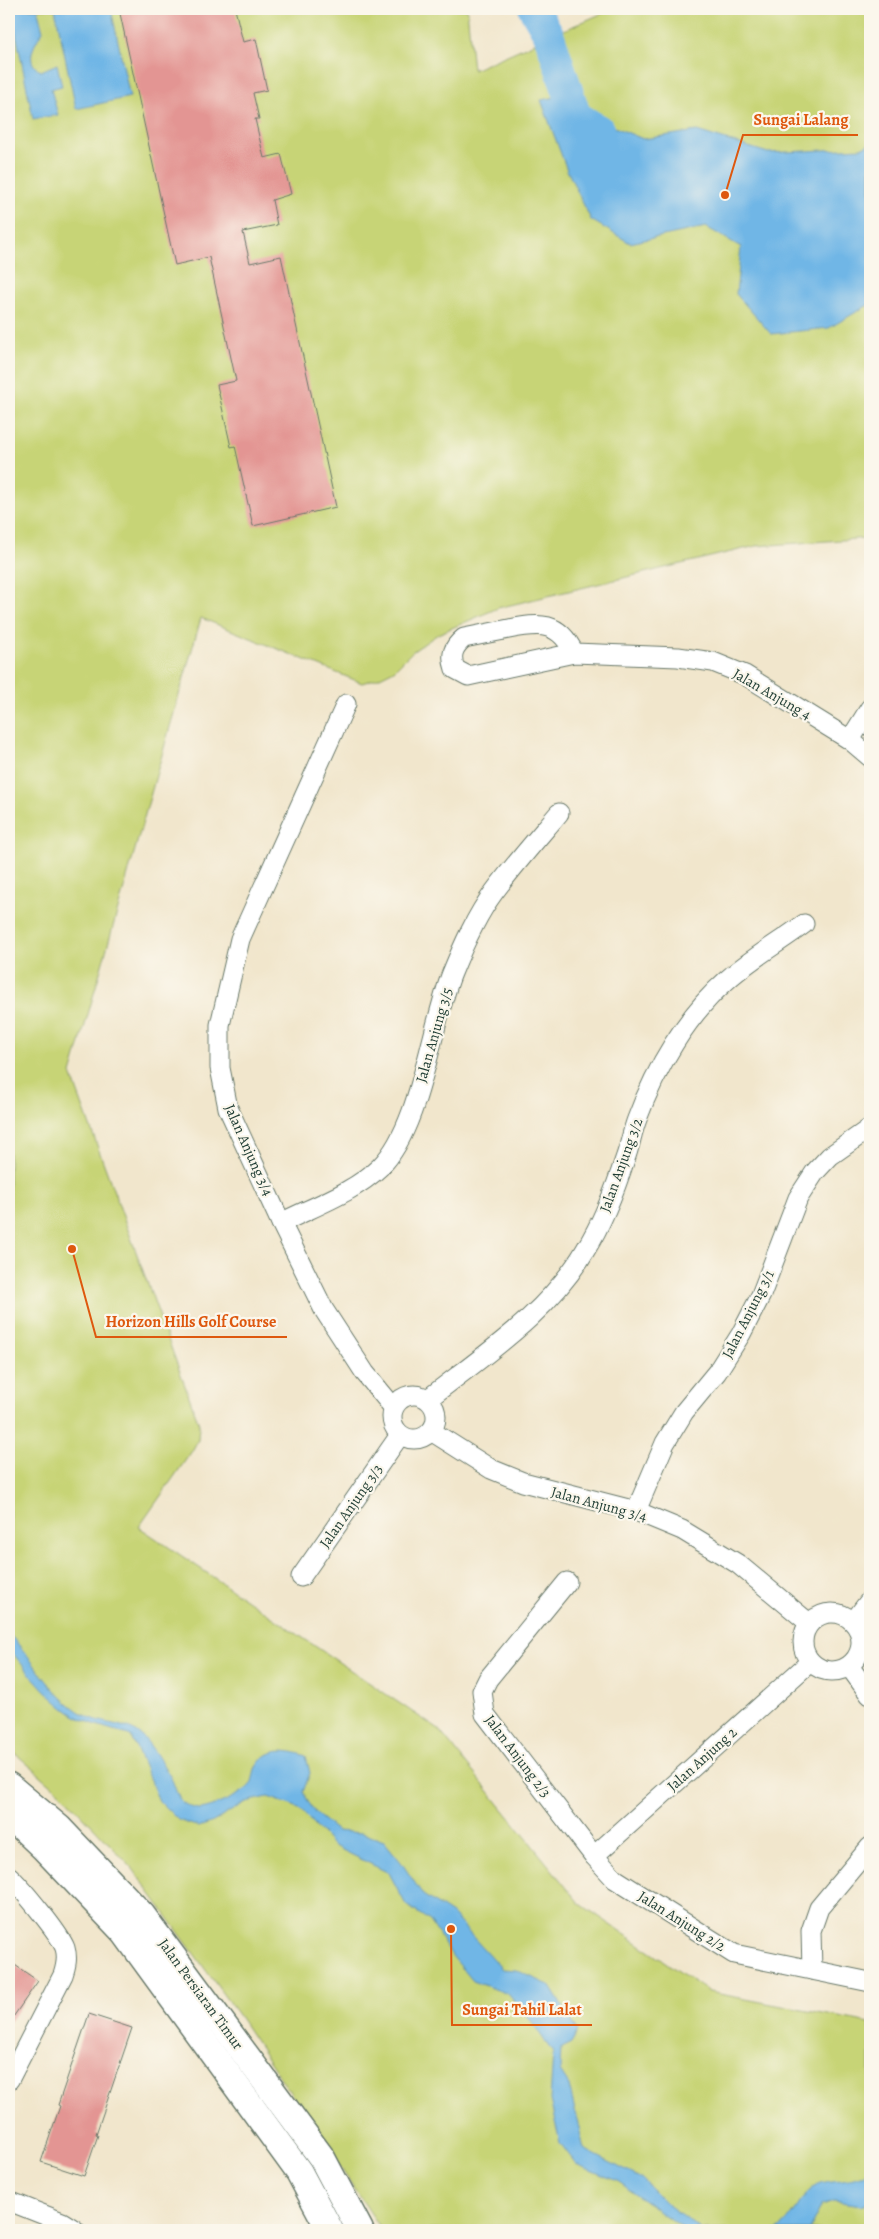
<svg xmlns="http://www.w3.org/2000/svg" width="879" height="2239" font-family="Alegreya,serif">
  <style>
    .green { fill: #c7d476; stroke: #738855 }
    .water { fill: #6fb6e6; stroke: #477a8d }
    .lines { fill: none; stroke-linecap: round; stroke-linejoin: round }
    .river { stroke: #6fb6e6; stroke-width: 31 }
    .building { fill: #e39593 }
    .street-casing { stroke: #687869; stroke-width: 21 }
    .secondary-casing { stroke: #687869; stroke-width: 29 }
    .street { stroke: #fff; stroke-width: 19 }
    .secondary { stroke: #fff; stroke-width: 26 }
    .labels { text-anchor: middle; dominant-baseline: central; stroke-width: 4.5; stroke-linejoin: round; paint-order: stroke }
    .street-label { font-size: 15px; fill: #1f3d34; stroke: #fbf7ec }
    .leader { fill: none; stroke: #de580e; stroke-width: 2 }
    .callout-dot { fill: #de580e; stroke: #fbf7ec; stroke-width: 2 }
    .callout-label { font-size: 16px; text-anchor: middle; font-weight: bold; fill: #de580e; stroke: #fbf7ec; stroke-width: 4.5; stroke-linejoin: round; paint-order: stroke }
  </style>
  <rect width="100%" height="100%" fill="#fbf7ec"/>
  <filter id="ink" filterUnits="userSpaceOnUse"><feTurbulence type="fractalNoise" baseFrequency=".02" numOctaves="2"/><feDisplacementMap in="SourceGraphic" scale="10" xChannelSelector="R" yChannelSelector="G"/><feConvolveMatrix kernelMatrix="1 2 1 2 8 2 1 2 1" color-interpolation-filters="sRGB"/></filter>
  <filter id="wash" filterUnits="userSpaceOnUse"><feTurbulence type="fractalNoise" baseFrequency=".0096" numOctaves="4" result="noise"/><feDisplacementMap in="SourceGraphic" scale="20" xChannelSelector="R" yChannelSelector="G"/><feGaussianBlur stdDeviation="1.12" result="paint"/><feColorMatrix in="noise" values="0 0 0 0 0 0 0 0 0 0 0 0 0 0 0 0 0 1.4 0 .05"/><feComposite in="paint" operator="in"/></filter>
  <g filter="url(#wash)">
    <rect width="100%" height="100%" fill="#f1e6cc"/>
    <path class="green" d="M 9,9 L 467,9 L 473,70 L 612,9 L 870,9 L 870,538 L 756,546 L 498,608 L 438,634 L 412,652 L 394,670 L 378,678 L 362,683 L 201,618 L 71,1074 L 199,1424 L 198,1440 L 192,1451 L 139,1527 L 439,1730 L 579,1903 L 709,1992 L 870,2023 L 870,2230 L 382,2230 L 241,2019 L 133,1869 L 62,1794 L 9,1748 Z"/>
    <g class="water">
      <path d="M 11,9 L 40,9 L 38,11 L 43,31 C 35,43 23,62 41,71 L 57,64 L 62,86 L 51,89 L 58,115 L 33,119 Z"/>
      <path d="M 55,9 L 111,9 L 130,97 L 76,109 Z"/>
      <path d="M 562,96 L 593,118 L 643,139 L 697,131 L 768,153 L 861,148 L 870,143 L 870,304 L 829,328 L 771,334 L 736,294 L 741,247 L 706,227 L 630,243 L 591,220 L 567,170 L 541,100 Z"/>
      <path d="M 9,1634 C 34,1660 50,1694 83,1714 C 100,1725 128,1722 143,1737 C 152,1746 164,1766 171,1778 C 175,1785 176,1795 182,1802 C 186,1805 194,1809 199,1809 C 210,1809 244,1794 250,1785 C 254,1780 253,1772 256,1767 C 268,1747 286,1749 306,1756 L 310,1773 L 303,1792 L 315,1813 L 337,1831 L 362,1833 L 384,1841 L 401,1862 L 423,1895 L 452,1914 L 502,1969 L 516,1970 L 549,1985 L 578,2031 L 571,2043 L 561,2048 L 560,2071 L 569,2085 L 584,2149 L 642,2179 L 667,2204 L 702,2230 L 685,2230 L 619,2182 L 576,2164 L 560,2143 L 550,2100 L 553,2053 L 532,2022 L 508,1994 L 473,1981 L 453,1957 L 430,1921 L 406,1905 L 389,1873 L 332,1845 L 299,1808 L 268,1797 L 246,1802 L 213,1822 L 199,1827 L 178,1820 L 159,1801 L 131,1736 C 116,1730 99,1727 84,1720 C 55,1708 29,1672 9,1649 Z"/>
      <path d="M 870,2170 L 870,2201 L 861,2205 L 834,2201 L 822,2205 L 809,2230 L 777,2230 C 791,2223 800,2197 815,2186 C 827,2177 855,2184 870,2170 Z"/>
    </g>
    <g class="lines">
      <path class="river" d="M 534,9 L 549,35 L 576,116 L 600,131"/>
    </g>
    <g id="blocks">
      <g class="building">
        <path d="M 119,9 L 235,9 L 243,42 L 256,39 L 267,90 L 253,93 L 259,119 L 255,119 L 264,158 L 281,154 L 291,194 L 272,200 L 277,225 L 243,232 L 250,263 L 281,256 L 336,507 L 253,526 L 235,446 L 231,447 L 217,385 L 236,381 L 209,257 L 175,265 Z"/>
        <path d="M 9,1961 L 38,1981 L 9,2023 Z"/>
        <path d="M 89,2014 L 132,2028 L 96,2134 L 98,2135 L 84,2176 L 41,2162 L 60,2106 L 58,2105 Z"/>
      </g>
    </g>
  </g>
  <g filter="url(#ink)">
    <use href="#blocks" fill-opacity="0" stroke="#687869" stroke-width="1"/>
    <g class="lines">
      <defs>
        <g id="street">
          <path d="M 574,653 C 559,621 540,623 509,629 C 494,632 479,635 464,638 C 453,647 450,655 455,669 L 468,676 L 574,653 L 678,657 L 713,662 L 745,675 L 850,740 L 870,757"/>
          <path d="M 346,704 L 240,939 L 220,1025 L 220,1068 L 228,1108 L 281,1223 L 324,1310 L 365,1373 L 393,1407"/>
          <path d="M 850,740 L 870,708"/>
          <path d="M 281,1223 C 314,1206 353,1193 380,1167 C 421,1127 430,1028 452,973 C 463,946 476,916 494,892 C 514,865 537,839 559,813"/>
          <circle cx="414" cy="1417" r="22"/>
          <path d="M 428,1399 C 485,1354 549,1313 586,1249 C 603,1221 615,1190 625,1159 C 630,1146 632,1132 637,1119 C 656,1068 686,1016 727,980 C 750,959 779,943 804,924"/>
          <path d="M 431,1431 L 491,1469 L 523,1482 L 636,1511 L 682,1530 L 738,1564 L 809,1623"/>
          <path d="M 636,1511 L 665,1443 L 684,1412 L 717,1372 L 741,1334 L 761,1295 L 798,1198 L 815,1172 L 830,1156 L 870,1128"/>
          <path d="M 301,1577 L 400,1435"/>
          <path d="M 567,1582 L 488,1679 L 482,1691 L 485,1714 L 594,1856 L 615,1879 L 734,1954 L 870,1982"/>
          <circle cx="832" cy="1642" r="29"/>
          <path d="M 854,1621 L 870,1600"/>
          <path d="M 849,1666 L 870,1695"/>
          <path d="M 594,1856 L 810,1662"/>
          <path d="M 9,1876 C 21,1887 60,1934 65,1948 C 68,1958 66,1966 63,1975 L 9,2080"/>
          <path d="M 812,1970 L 811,1931 L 819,1908 L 870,1847"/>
          <path d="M 9,2201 L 62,2222 L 75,2230"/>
        </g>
        <g id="secondary">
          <path d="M 9,1786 L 59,1828 L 142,1915 L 322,2158 L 360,2230"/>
          <path d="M 9,1815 L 44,1848 L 125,1933 L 299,2172 L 330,2230"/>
        </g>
      </defs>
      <use href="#street" class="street-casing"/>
      <use href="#secondary" class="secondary-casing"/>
      <use href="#street" class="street"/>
      <use href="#secondary" class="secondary"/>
    </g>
  </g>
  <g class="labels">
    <g class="street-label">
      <text transform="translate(772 694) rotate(30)">Jalan Anjung 4</text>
      <text transform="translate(434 1035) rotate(-74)">Jalan Anjung 3/5</text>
      <text transform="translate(249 1150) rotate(66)">Jalan Anjung 3/4</text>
      <text transform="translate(621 1165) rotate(-70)">Jalan Anjung 3/2</text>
      <text transform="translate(748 1314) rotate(-63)">Jalan Anjung 3/1</text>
      <text transform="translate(599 1504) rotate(15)">Jalan Anjung 3/4</text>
      <text transform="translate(351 1506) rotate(-55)">Jalan Anjung 3/3</text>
      <text transform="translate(518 1756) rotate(53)">Jalan Anjung 2/3</text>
      <text transform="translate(702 1759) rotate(-42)">Jalan Anjung 2</text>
      <text transform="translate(682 1921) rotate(32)">Jalan Anjung 2/2</text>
      <text transform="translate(201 1994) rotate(54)">Jalan Persiaran Timur</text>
    </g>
  </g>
  <path class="leader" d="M725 195L743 135H858M72 1249L96 1337H287M451 1929L452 2025H592"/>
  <g class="callout-dot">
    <circle cx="725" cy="195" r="5"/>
    <circle cx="72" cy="1249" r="5"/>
    <circle cx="451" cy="1929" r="5"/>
  </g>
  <g class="callout-label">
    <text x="801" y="125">Sungai Lalang</text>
    <text x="191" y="1327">Horizon Hills Golf Course</text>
    <text x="522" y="2015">Sungai Tahil Lalat</text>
  </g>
  <rect width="879" height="2239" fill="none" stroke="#fbf7ec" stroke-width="30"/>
</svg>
